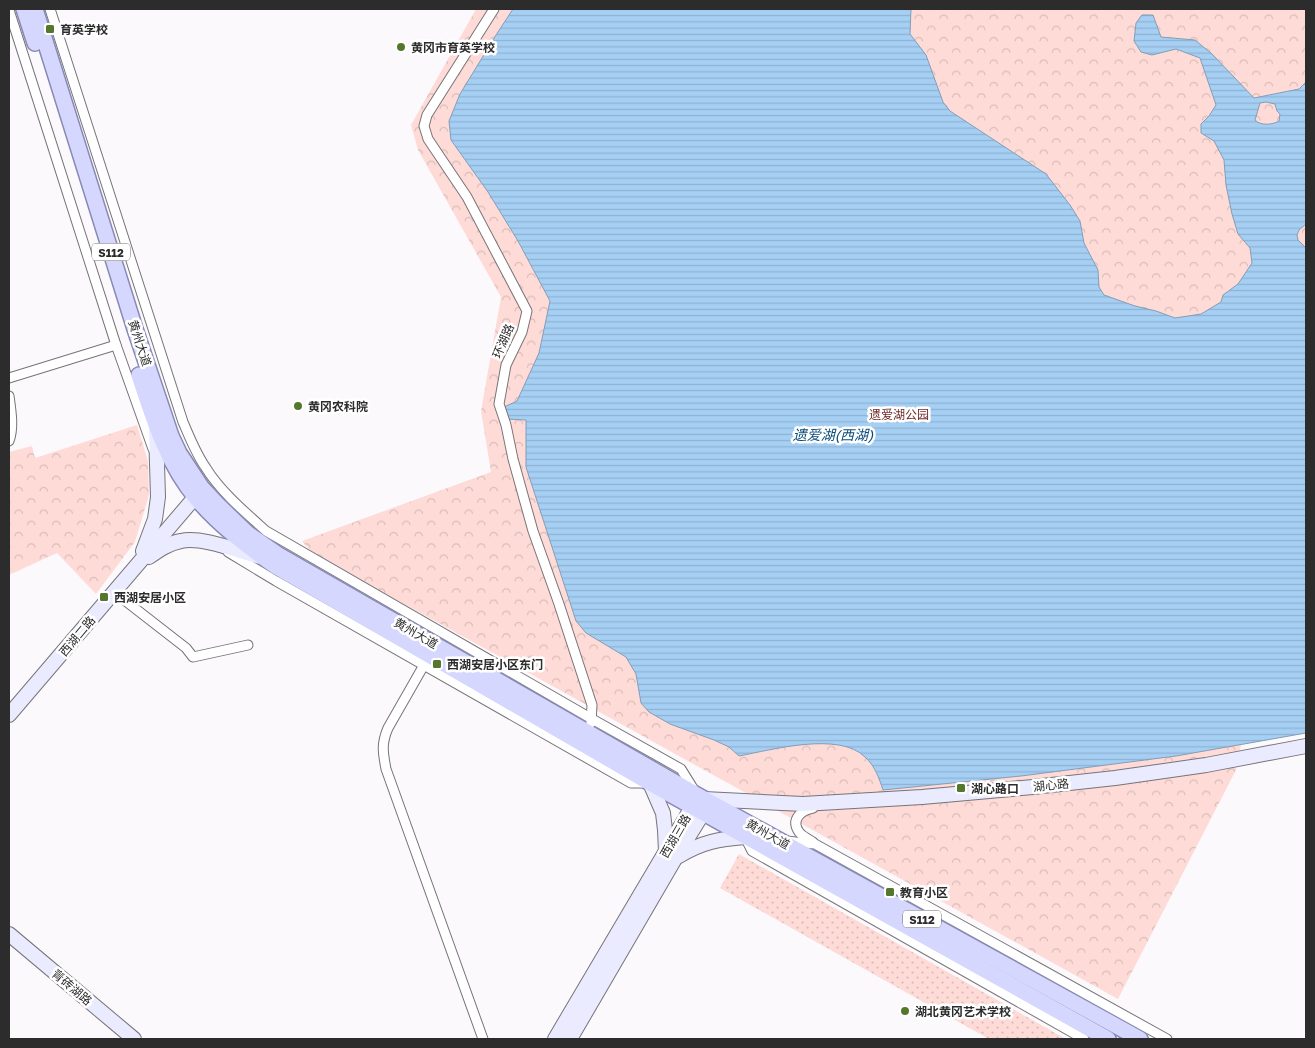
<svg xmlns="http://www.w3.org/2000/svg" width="1315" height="1048" font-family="'Golos Text','Noto Sans SC',sans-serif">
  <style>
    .grass { fill: url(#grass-dots) }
    .park { fill: url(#park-crowns) }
    .water { fill: url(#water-rules); stroke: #829eb8; fill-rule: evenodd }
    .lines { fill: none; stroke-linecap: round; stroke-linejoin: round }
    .street-casing { stroke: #777478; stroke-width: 11 }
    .secondary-casing { stroke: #777478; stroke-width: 16 }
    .primary-casing { stroke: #888ab4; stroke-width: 18 }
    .street { stroke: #fff; stroke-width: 9 }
    .secondary { stroke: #eaebfe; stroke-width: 14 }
    .primary { stroke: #d5d7fe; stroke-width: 15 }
    .poi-dot { fill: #54762d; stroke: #fff; stroke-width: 2 }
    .labels { text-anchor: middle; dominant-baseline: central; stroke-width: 5; stroke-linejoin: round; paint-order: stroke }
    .shield { fill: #fff; stroke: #6c6b6c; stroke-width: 1 }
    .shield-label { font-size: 11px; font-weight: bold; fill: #2d2c2d }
    .poi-label { font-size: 12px; font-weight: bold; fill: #2d2c2d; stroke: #fff; text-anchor: start }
    .street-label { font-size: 12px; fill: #2d2c2d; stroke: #fff }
    .park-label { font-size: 12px; fill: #702b27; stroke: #fff }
    .water-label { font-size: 14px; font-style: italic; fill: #0b4b7a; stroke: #fff }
  </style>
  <defs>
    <pattern id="grass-dots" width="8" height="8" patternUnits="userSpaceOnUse" patternTransform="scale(1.25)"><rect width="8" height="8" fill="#fedbd7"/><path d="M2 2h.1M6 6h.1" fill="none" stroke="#dabcb9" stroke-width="1.8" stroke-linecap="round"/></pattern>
    <pattern id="park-crowns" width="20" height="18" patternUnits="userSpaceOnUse" patternTransform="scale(1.25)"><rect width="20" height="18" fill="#fedbd7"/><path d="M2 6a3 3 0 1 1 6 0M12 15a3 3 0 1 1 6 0" fill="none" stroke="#dabcb9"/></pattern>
    <pattern id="water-rules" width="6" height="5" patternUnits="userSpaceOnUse" patternTransform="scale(1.25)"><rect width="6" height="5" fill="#a6cff4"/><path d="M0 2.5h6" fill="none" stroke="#8fb2d2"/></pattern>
  </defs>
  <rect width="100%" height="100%" fill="#fcf9fd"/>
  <path class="grass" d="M 739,854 L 1066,1039 L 989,1039 L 720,888 Z"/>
  <g class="park">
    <path d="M 476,9 L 1306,9 L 1306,733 L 1241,745 L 1236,770 L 1118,999 L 312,553 L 302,541 L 491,472 L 481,411 L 501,297 L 418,150 L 411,125 Z"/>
    <path d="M 137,425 L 148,461 L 149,495 L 135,542 L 96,594 L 57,553 L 9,575 L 9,452 L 32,446 L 35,458 Z"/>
  </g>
  <path class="water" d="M 513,9 L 911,9 L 910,34 L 926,55 L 943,102 L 950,111 L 1046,174 L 1070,205 L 1080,221 L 1084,243 L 1098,270 L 1099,287 L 1104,295 L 1135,306 L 1156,311 L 1175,318 L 1201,314 L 1221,302 L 1223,295 L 1238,284 L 1252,263 L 1250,248 L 1238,234 L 1232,214 L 1226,185 L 1224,160 L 1214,141 L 1201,133 L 1201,124 L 1209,116 L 1216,105 L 1200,58 L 1176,49 L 1152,55 L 1141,52 L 1134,41 L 1136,23 L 1142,15 L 1153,15 L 1161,37 L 1195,40 L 1212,54 L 1254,98 L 1299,89 L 1306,82 L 1306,224 L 1299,230 L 1297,235 L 1298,240 L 1306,248 L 1306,733 L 1176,756 L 1021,776 L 883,790 C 879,778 875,766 865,757 C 839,731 771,750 739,756 L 729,747 L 714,740 L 670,724 L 649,712 L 641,703 L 636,674 L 626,657 L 586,633 L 576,621 L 526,467 L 526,420 L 507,419 L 502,408 L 517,401 L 539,353 L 550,301 L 518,241 L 488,192 L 451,140 L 449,121 L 460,94 L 496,35 ZM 1266,102 L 1275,104 L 1277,111 L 1280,114 L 1279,121 C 1272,125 1261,126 1255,120 L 1260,103 Z"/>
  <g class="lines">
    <defs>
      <g id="street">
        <path d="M 50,9 L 183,422 C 190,438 196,454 206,468 C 220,491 246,513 266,531 L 592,719 L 681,769 L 694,790"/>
        <path d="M 494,9 L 427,115 L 424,126 L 428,139 L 467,197 L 527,311 L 522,332 L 506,365 L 499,404 L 506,425 L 513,459 L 533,531 L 559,604 L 592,705 L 591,723"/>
        <path d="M 9,10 L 116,345 L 153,449"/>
        <path d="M 9,378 L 116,345"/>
        <path d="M 9,396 C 11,410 14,428 9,441"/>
        <path d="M 228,552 L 276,581 L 631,783 L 646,783"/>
        <path d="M 114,592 L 186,648 L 193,657 L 248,645"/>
        <path d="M 424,665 L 388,728 C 381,744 383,753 386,769 L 483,1039"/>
        <path d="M 745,837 L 752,851 L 1084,1039"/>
        <path d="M 786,841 L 815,844 L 1167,1039"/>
        <path d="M 813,842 C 808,839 802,836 799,832 C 790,819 802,810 813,808"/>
      </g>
      <g id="secondary">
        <path d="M 143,551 L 155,519 L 158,497 L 156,430"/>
        <path d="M 149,557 C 159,550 169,543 181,541 C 202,536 240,552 261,557"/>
        <path d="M 9,715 L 202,489"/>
        <path d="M 650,783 L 663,813 L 665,830 L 666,852"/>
        <path d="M 704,799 L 803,804 L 922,797 L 1033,787 L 1115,778 L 1206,765 L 1306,746"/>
        <path d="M 679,856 C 702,842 719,839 745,837"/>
        <path d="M 9,934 L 134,1039"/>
        <path d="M 555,1039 L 692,807 L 701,801"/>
        <path d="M 570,1039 L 676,857 L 703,813 L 704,802"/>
      </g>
      <g id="primary">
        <path d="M 24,9 L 35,43"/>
        <path d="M 35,9 L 135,329 L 171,436 L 179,453 L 202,488 L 217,504 L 247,533 L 277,554 L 697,795 L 1140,1039"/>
        <path d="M 139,375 C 153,418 167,464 197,499 C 219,525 247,546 275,566 L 650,783 L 1108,1039"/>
      </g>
    </defs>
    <use href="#street" class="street-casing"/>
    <use href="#secondary" class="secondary-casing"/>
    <use href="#primary" class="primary-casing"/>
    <use href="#street" class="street"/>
    <use href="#secondary" class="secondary"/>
    <use href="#primary" class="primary"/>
  </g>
  <g class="poi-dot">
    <rect x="45" y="24" width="10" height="10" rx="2.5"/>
    <circle cx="401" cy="47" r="5"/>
    <circle cx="298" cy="406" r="5"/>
    <rect x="99" y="592" width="10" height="10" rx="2.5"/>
    <rect x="432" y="659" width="10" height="10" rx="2.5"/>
    <rect x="956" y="783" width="10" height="10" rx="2.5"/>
    <rect x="885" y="887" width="10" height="10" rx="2.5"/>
    <circle cx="905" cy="1011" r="5"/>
  </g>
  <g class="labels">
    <g class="shield">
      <rect x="92" y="243.5" width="38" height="17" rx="4"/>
      <rect x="903" y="910.5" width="38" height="17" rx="4"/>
    </g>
    <g class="shield-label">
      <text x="111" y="252">S112</text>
      <text x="922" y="919">S112</text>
    </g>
    <g class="poi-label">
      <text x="60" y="29">育英学校</text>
      <text x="411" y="47">黄冈市育英学校</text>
      <text x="308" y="406">黄冈农科院</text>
      <text x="114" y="597">西湖安居小区</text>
      <text x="447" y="664">西湖安居小区东门</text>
      <text x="971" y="788">湖心路口</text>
      <text x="900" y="892">教育小区</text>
      <text x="915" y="1011">湖北黄冈艺术学校</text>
    </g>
    <g class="street-label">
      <text transform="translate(503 341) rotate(-67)">环湖路</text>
      <text transform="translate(140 343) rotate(72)">黄州大道</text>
      <text transform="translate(416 633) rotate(30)">黄州大道</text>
      <text transform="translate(77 636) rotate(-50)">西湖二路</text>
      <text transform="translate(1051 785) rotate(-6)">湖心路</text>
      <text transform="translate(768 834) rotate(29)">黄州大道</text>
      <text transform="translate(675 836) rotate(-60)">西湖三路</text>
      <text transform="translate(72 987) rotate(40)">青砖湖路</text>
    </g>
    <g class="park-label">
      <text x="899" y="414">遗爱湖公园</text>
    </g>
    <g class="water-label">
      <text x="833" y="434">遗爱湖(西湖)</text>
    </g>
  </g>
  <rect width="1315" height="1048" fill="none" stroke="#2d2c2d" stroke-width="20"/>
</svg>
